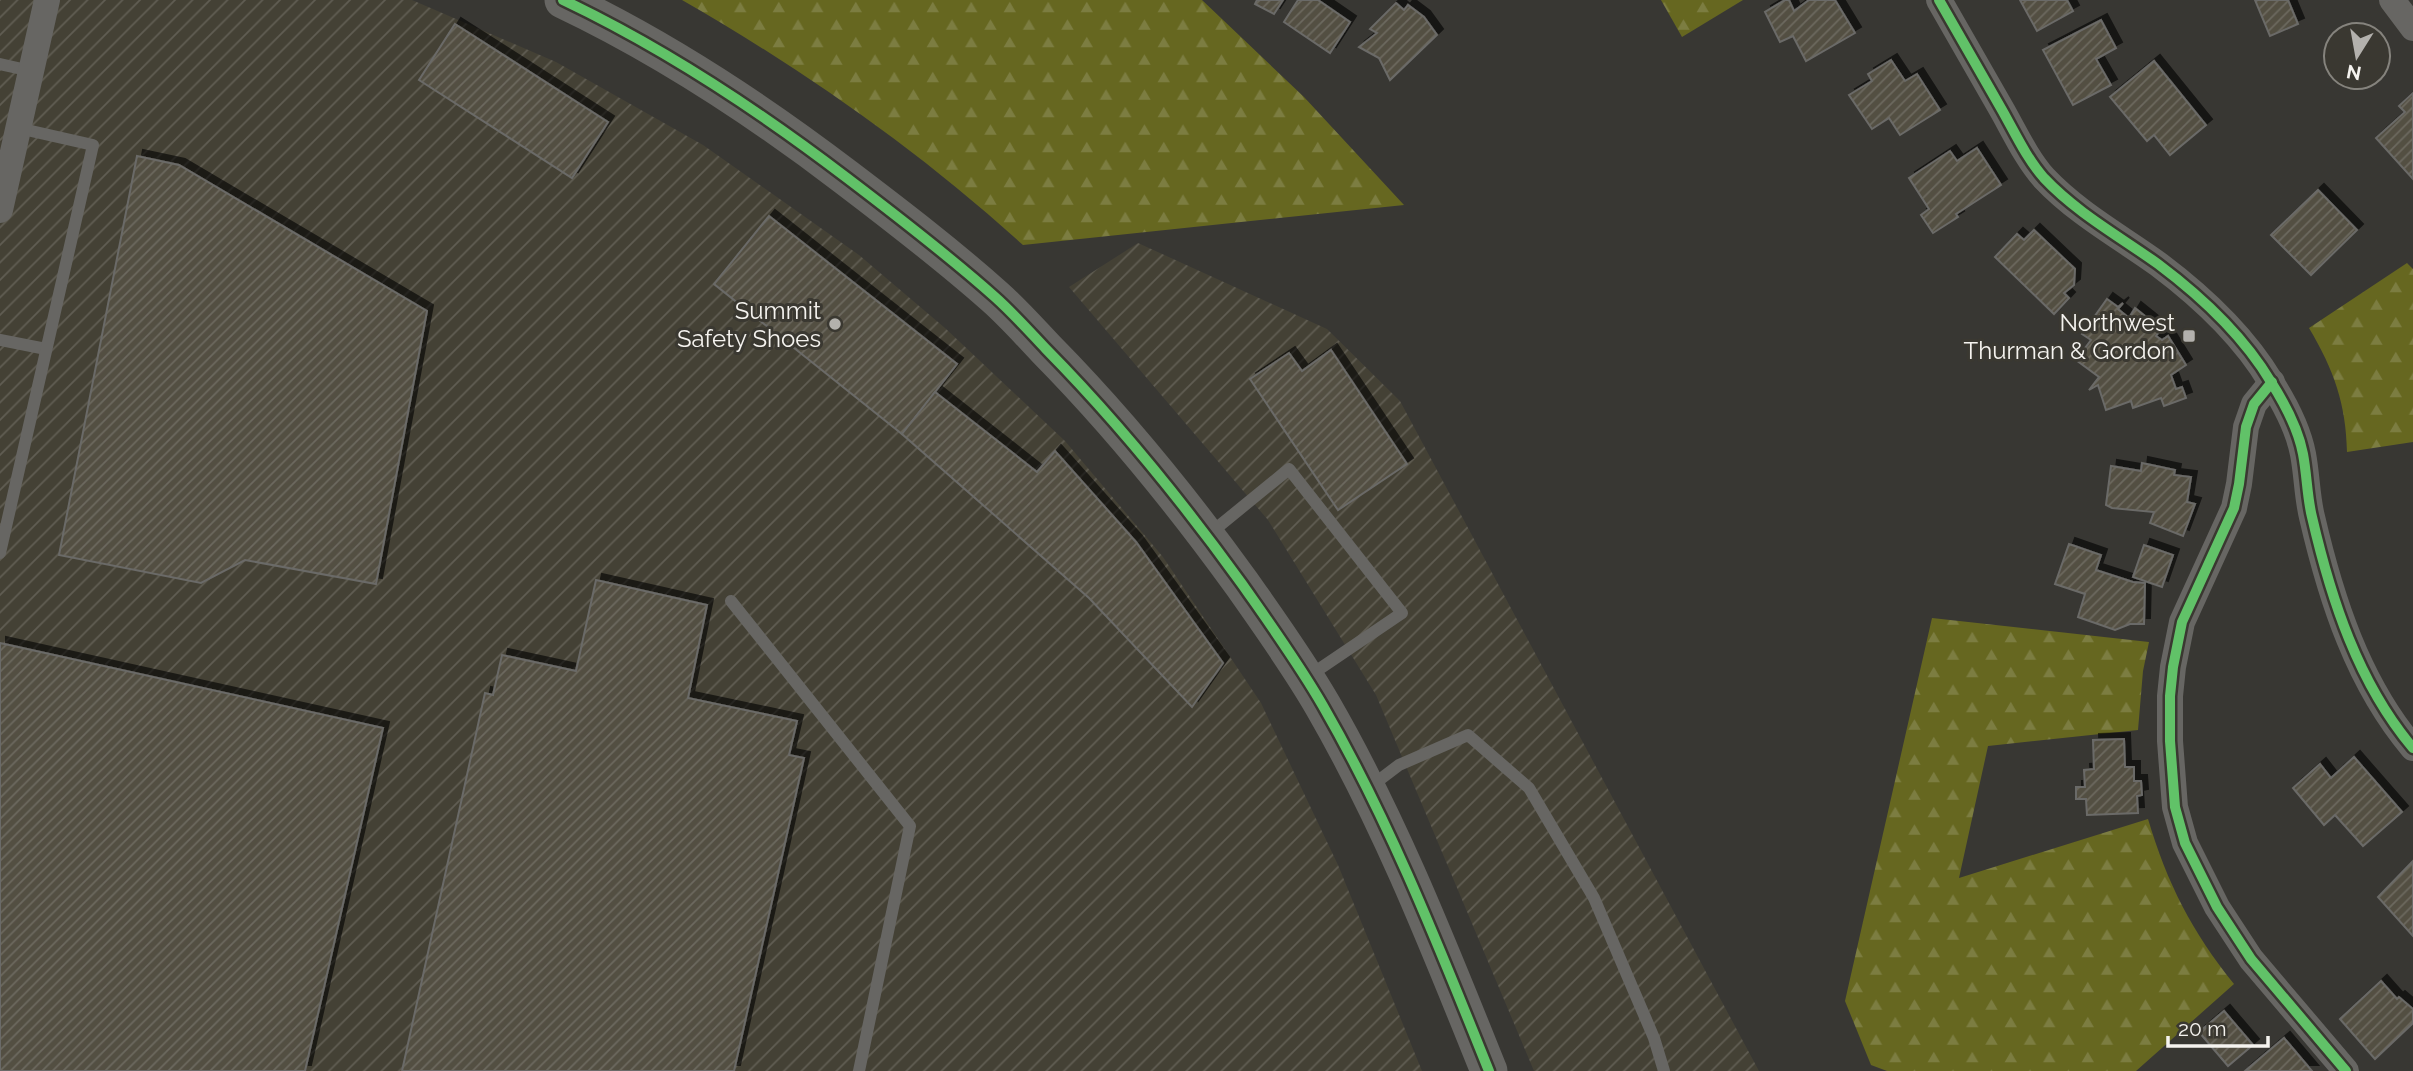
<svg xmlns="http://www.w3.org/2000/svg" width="2413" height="1071" font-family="Raleway,sans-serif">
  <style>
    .industrial { fill: url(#industrial-furrows) }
    .forest { fill: url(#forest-firs) }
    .building { fill: url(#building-hatch); stroke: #6b6a67; stroke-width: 2; filter: url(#shadow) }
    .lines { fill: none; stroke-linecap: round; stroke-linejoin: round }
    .service { stroke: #676663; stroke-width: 12 }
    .minor { stroke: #676663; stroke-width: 26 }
    .secondary { stroke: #676663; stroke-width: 37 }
    .cycleway-casing { stroke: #3a3831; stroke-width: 15 }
    .cycleway { stroke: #61c268; stroke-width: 10 }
    .poi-dot { fill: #b3b1ad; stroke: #3a3831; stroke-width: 2.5 }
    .labels { text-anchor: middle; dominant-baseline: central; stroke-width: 6; stroke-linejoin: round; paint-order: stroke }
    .poi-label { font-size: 24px; fill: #f5f3ef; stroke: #3a3831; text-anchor: end }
  </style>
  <defs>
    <pattern id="industrial-furrows" width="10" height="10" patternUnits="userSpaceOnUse" patternTransform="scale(1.75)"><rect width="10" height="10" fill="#444135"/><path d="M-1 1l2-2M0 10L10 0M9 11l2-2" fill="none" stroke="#605d53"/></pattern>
    <pattern id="forest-firs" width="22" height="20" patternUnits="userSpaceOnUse" patternTransform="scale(1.75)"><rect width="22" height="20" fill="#666720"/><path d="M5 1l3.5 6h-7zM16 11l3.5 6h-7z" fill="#7c7d41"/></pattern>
    <pattern id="building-hatch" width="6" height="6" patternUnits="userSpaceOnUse" patternTransform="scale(1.75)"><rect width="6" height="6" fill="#534f43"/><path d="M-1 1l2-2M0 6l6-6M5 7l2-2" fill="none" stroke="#6c695e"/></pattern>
    <filter id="shadow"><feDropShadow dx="6" dy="-6" stdDeviation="0" flood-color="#0009"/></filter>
  </defs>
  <rect width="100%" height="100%" fill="#383733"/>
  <g class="industrial">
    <path d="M 0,0 L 412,0 L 556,62 L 703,145 L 859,255 L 945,328 L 1065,441 L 1163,557 L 1261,703 L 1338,865 L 1422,1071 L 0,1071 Z"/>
    <path d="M 1138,243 L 1327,329 L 1400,401 L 1759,1071 L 1534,1071 L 1376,695 L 1268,520 L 1069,287 Z"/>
  </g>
  <g class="forest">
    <path d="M 682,0 L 1202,0 L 1304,97 L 1404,205 L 1023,245 C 918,150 804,70 682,0 Z"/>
    <path d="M 1661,0 L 1743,0 L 1682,37 Z"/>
    <path d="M 2407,263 L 2413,269 L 2413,442 L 2347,452 C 2346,404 2334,370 2309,328 Z"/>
    <path d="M 1932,618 L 2149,642 L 2143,671 L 2138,730 L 1988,746 L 1959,878 L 2148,819 C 2167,883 2192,932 2234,984 L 2136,1071 L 1887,1071 L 1871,1065 L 1845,1001 Z"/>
  </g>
  <g class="building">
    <path d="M 1257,0 L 1283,0 L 1274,14 L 1255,4 Z"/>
    <path d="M 1298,0 L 1318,0 L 1350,22 L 1330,53 L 1284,22 Z"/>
    <path d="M 1785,0 L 1789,0 L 1794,11 L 1809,0 L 1835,0 L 1855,33 L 1806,61 L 1793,36 L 1780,42 L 1765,12 Z"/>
    <path d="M 2020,0 L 2067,0 L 2073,11 L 2037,31 Z"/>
    <path d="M 2255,0 L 2288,0 L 2298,24 L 2270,36 Z"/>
    <path d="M 1396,3 L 1404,10 L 1408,5 L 1424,17 L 1437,35 L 1390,80 L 1379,58 L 1359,47 L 1377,33 L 1370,29 Z"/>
    <path d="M 2101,20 L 2116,48 L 2096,59 L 2111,85 L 2073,105 L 2043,50 Z"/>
    <path d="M 455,24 L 608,122 L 572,178 L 419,80 Z"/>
    <path d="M 1891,60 L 1905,81 L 1917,74 L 1940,110 L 1900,135 L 1889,118 L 1872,129 L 1849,95 L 1872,81 L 1868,74 Z"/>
    <path d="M 2154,61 L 2206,125 L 2170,155 L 2154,135 L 2147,141 L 2110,97 Z"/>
    <path d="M 2413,93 L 2413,179 L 2376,138 L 2405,112 L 2399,106 Z"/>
    <path d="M 1977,148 L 2001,185 L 1956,214 L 1958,217 L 1933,233 L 1921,215 L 1929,209 L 1909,178 L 1950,151 L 1957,161 Z"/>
    <path d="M 137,156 L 179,165 L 427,311 L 376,584 L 245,560 L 201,583 L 59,555 Z"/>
    <path d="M 2318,190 L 2357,230 L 2311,275 L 2271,235 Z"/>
    <path d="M 769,216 L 957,364 L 902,434 L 714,284 Z"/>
    <path d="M 2034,230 L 2075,269 L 2074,285 L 2064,293 L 2069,298 L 2054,314 L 1995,257 L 2017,234 L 2024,240 Z"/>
    <path d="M 2107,299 L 2118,307 L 2123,303 L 2118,309 L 2129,318 L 2135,308 L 2161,329 L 2156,336 L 2162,340 L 2168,336 L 2186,365 L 2171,375 L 2176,389 L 2182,387 L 2186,398 L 2164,406 L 2161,398 L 2133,408 L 2131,401 L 2106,410 L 2098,385 L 2089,390 L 2099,377 L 2076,360 L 2091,340 L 2082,334 Z"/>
    <path d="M 1331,350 L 1407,464 L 1338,510 L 1250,379 L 1289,353 L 1302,371 Z"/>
    <path d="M 935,392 L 1037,472 L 1055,451 L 1136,542 L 1223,663 L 1192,707 L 1089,598 L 902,434 Z"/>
    <path d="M 2142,463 L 2175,470 L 2174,475 L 2191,477 L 2187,502 L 2195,504 L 2183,536 L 2150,523 L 2154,512 L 2112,508 L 2106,505 L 2111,466 L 2141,471 Z"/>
    <path d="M 2069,544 L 2101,555 L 2096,570 L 2133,582 L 2145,583 L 2144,624 L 2130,624 L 2115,630 L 2078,617 L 2085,594 L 2055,584 Z"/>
    <path d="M 2144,545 L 2173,555 L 2162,587 L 2133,577 Z"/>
    <path d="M 596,580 L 707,605 L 688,698 L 797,721 L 789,755 L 804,758 L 734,1071 L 402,1071 L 485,693 L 493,695 L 502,655 L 576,671 Z"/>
    <path d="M 0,643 L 383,728 L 305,1071 L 0,1071 Z"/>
    <path d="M 2124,739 L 2125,767 L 2134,767 L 2134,781 L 2141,781 L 2142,795 L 2137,796 L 2138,813 L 2087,815 L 2086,799 L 2076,799 L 2076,787 L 2085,787 L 2084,770 L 2094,769 L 2093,740 Z"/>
    <path d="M 2354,757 L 2402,812 L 2363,846 L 2335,815 L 2324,825 L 2293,788 L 2320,764 L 2331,778 Z"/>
    <path d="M 2413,861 L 2413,936 L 2378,897 Z"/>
    <path d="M 2381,981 L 2397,999 L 2399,997 L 2413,1009 L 2413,1023 L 2375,1059 L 2340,1019 Z"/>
    <path d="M 2224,1011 L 2253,1045 L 2228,1066 L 2199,1032 Z"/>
    <path d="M 2284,1038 L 2312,1071 L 2245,1071 Z"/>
  </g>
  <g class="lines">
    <g class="service">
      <path d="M 0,64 L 31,71"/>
      <path d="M 0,340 L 46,349"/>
      <path d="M 1208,535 L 1289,469 L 1402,613 L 1309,676"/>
      <path d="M 0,553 L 93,145 L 18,128"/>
      <path d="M 731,601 L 910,826 L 859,1071"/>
      <path d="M 1370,787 L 1399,765 L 1468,735 L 1529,788 L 1594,898 L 1654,1038 L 1664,1071"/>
    </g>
    <g class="minor">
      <path d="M 1939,0 C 1960,37 1981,74 2002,110 C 2015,133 2027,159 2044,178 C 2077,213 2119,236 2158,264 C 2202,297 2243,335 2271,382 C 2285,404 2298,428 2303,454 C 2307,475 2307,497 2312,517 C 2331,599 2358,683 2413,748"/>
      <path d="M 2392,0 L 2413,28"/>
      <path d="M 0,210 L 47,0"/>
      <path d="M 2272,382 L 2254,404 L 2246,427 L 2239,484 L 2234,508 L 2182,622 L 2173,667 L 2170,696 L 2170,741 L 2175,807 L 2185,843 L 2217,907 L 2251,959 L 2346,1071"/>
    </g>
    <path class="secondary" d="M 563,0 C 664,48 758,110 847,178 C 897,216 948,255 995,297 C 1013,313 1029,331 1046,349 C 1118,422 1182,501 1242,584 C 1270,624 1299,664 1323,706 C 1390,822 1439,947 1489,1071"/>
    <defs>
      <g id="cycleway">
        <path d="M 563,0 C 664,48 758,110 847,178 C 897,216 948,255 995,297 C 1013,313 1029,331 1046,349 C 1118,422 1182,501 1242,584 C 1270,624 1299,664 1323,706 C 1390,822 1439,947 1489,1071"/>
        <path d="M 1939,0 C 1960,37 1981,74 2002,110 C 2015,133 2027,159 2044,178 C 2077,213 2119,236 2158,264 C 2202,297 2243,335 2271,382 C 2285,404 2298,428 2303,454 C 2307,475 2307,497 2312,517 C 2331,599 2358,683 2413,748"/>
        <path d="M 2272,382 L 2254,404 L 2246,427 L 2239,484 L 2234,508 L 2182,622 L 2173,667 L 2170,696 L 2170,741 L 2175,807 L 2185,843 L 2217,907 L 2251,959 L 2346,1071"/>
      </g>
    </defs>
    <use href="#cycleway" class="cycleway-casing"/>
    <use href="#cycleway" class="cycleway"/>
  </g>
  <g class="poi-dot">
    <circle cx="835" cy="324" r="7"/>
    <rect x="2182" y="329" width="14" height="14" rx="3.5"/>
  </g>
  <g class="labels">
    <g class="poi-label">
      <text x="821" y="310">Summit<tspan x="821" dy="28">Safety Shoes</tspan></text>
      <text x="2175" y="322">Northwest<tspan x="2175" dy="28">Thurman &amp; Gordon</tspan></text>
    </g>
  </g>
  <g transform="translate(2357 56) rotate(191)"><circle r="33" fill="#3a3831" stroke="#85837d" stroke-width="2"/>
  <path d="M0-5L12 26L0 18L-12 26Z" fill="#b3b1ad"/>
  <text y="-10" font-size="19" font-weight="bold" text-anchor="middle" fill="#f5f3ef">N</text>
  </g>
  <path d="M2168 1036v10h100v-10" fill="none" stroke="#f5f3ef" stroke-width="3.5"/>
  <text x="2178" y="1036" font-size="21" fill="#f5f3ef" stroke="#3a3831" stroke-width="5" paint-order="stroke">20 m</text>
</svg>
